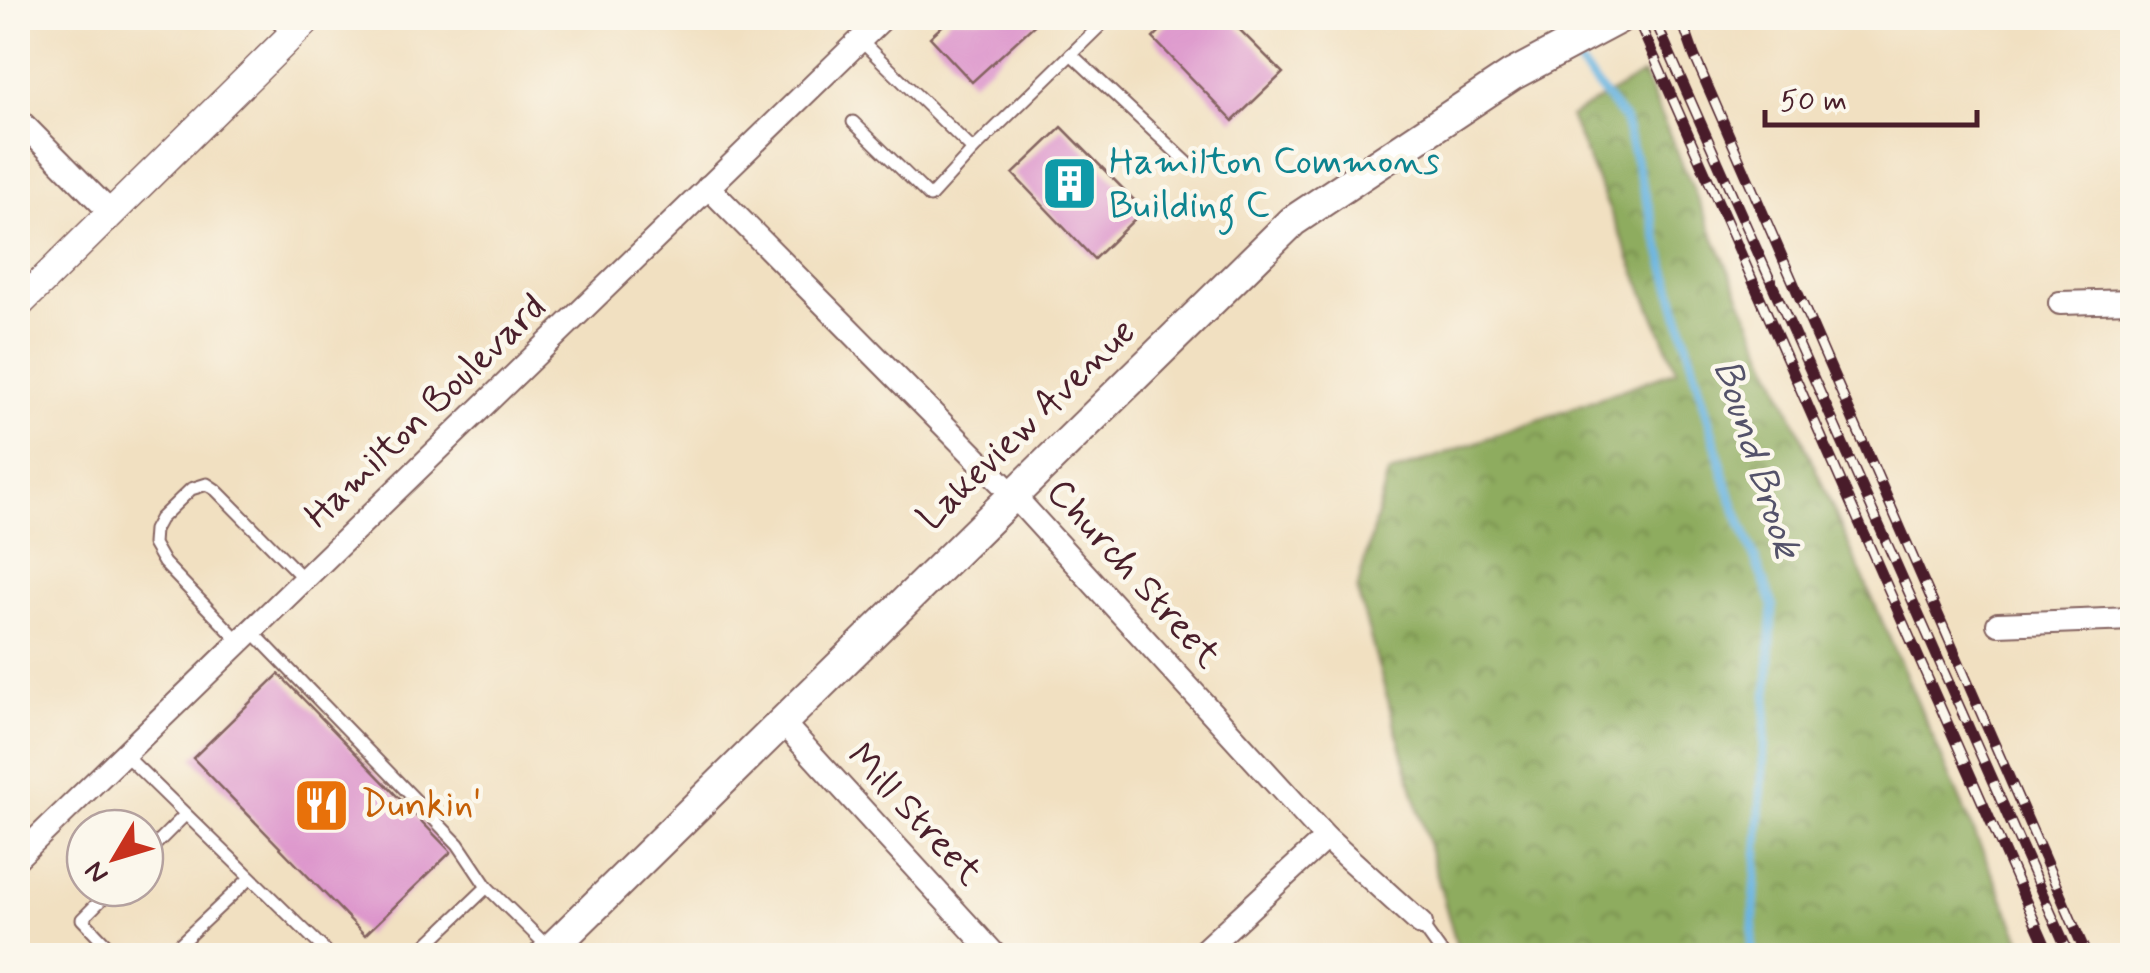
<svg xmlns="http://www.w3.org/2000/svg" width="2150" height="973" font-family="Mynerve,sans-serif">
  <style>
    .forest { fill: url(#forest-crowns); stroke: #6c6644; stroke-width: 2.5 }
    .lines { fill: none; stroke-linecap: round; stroke-linejoin: round }
    .stream { stroke: #66b2df; stroke-width: 9 }
    .building { fill: #dd96cc }
    .service-casing { stroke: #846360; stroke-width: 15 }
    .minor-casing { stroke: #846360; stroke-width: 26 }
    .tertiary-casing { stroke: #846360; stroke-width: 31 }
    .secondary-casing { stroke: #846360; stroke-width: 34 }
    .service { stroke: #fff; stroke-width: 11 }
    .minor { stroke: #fff; stroke-width: 22 }
    .tertiary { stroke: #fff; stroke-width: 28 }
    .secondary { stroke: #fff; stroke-width: 30 }
    .rail-casing { stroke: #4a1f2b; stroke-width: 11 }
    .rail { stroke: #fbf7ec; stroke-width: 8; stroke-dasharray: 22; stroke-linecap: butt }
    .labels { text-anchor: middle; dominant-baseline: central; stroke-width: 9; stroke-linejoin: round; paint-order: stroke }
    .culture-label { font-size: 38px; fill: #0d838f; stroke: #fbf7ec; text-anchor: start }
    .street-label { font-size: 38px; fill: #4a1f2b; stroke: #fbf7ec }
    .food-label { font-size: 38px; fill: #c56008; stroke: #fbf7ec; text-anchor: start }
    .water-label { font-size: 40px; font-style: italic; fill: #54526a; stroke: #fbf7ec }
  </style>
  <defs>
    <pattern id="forest-crowns" width="20" height="18" patternUnits="userSpaceOnUse" patternTransform="scale(2.5)"><rect width="20" height="18" fill="#8eac5e"/><path d="M2 6a3 3 0 1 1 6 0M12 15a3 3 0 1 1 6 0" fill="none" stroke="#768b4e"/></pattern>
  </defs>
  <rect width="100%" height="100%" fill="#fbf7ec"/>
  <filter id="ink" filterUnits="userSpaceOnUse"><feTurbulence type="fractalNoise" baseFrequency=".01" numOctaves="2"/><feDisplacementMap in="SourceGraphic" scale="20" xChannelSelector="R" yChannelSelector="G"/><feConvolveMatrix kernelMatrix="1 2 1 2 8 2 1 2 1" color-interpolation-filters="sRGB"/></filter>
  <filter id="wash" filterUnits="userSpaceOnUse"><feTurbulence type="fractalNoise" baseFrequency=".0048" numOctaves="4" result="noise"/><feDisplacementMap in="SourceGraphic" scale="40" xChannelSelector="R" yChannelSelector="G"/><feGaussianBlur stdDeviation="2.25" result="paint"/><feColorMatrix in="noise" values="0 0 0 0 0 0 0 0 0 0 0 0 0 0 0 0 0 1.4 0 .05"/><feComposite in="paint" operator="in"/></filter>
  <g filter="url(#wash)">
    <rect width="100%" height="100%" fill="#f1e0c1"/>
    <path class="forest" d="M 1643,74 L 2028,955 L 1464,956 L 1458,951 L 1357,590 L 1388,474 L 1677,370 L 1570,117 Z"/>
    <g class="lines">
      <path class="stream" d="M 1542,18 L 1624,119 L 1729,492 L 1773,605 L 1751,956"/>
    </g>
    <g id="blocks">
      <g class="building">
        <path d="M 951,18 L 1042,18 L 972,82 L 930,37 Z"/>
        <path d="M 1173,18 L 1228,18 L 1283,73 L 1233,121 L 1153,38 Z"/>
        <path d="M 1062,127 L 1144,210 L 1094,259 L 1013,174 Z"/>
        <path d="M 279,674 L 451,852 L 365,935 L 193,758 Z"/>
      </g>
    </g>
  </g>
  <g filter="url(#ink)">
    <use href="#blocks" fill-opacity="0" stroke="#846360" stroke-width="2.5"/>
    <g class="lines">
      <defs>
        <g id="service">
          <path d="M 273,18 L 290,36"/>
          <path d="M 860,40 L 973,150 L 1108,18"/>
          <path d="M 1071,54 L 1193,168"/>
          <path d="M 853,122 L 930,197 L 973,150"/>
          <path d="M 251,630 L 458,844 L 487,887"/>
          <path d="M 240,642 L 164,563 L 153,544 L 154,530 L 160,519 L 191,489 L 207,484 L 216,490 L 304,579"/>
          <path d="M 124,754 L 331,956"/>
          <path d="M 145,855 L 185,815"/>
          <path d="M 113,888 L 82,919 L 117,956"/>
          <path d="M 1421,924 L 1444,956"/>
          <path d="M 167,956 L 250,878"/>
          <path d="M 415,956 L 487,887 L 550,949"/>
        </g>
        <g id="minor">
          <path d="M 18,119 L 109,211"/>
          <path d="M 708,187 L 1013,495 L 1326,838 L 1421,924"/>
          <path d="M 2060,303 L 2132,301"/>
          <path d="M 1998,624 L 2132,619"/>
          <path d="M 781,721 L 996,956"/>
          <path d="M 18,857 L 883,18"/>
          <path d="M 1198,956 L 1326,838"/>
        </g>
        <path id="tertiary" d="M 18,305 L 309,18"/>
        <path id="secondary" d="M 544,956 L 1293,221 L 1512,75 L 1619,18"/>
      </defs>
      <use href="#service" class="service-casing"/>
      <use href="#minor" class="minor-casing"/>
      <use href="#tertiary" class="tertiary-casing"/>
      <use href="#secondary" class="secondary-casing"/>
      <use href="#service" class="service"/>
      <use href="#minor" class="minor"/>
      <use href="#tertiary" class="tertiary"/>
      <use href="#secondary" class="secondary"/>
      <defs>
        <g id="rail">
          <path d="M 1637,18 L 2050,956"/>
          <path d="M 1654,18 L 2070,956"/>
          <path d="M 1681,18 L 1694,55 L 2087,956"/>
        </g>
      </defs>
      <use href="#rail" class="rail-casing"/>
      <use href="#rail" class="rail"/>
    </g>
  </g>
  <defs>
    <symbol id="building-square" viewBox="-11 -11 22 22"><rect x="-9" y="-9" width="18" height="18" rx="4" fill="#0f9aa8" stroke="#fbf7ec"/><path d="M-4-6H4V6H1V3H-1V6H-4ZM-2.5-4.3h1.7v1.8h-1.7ZM.8-4.3h1.7v1.8H.8ZM-2.5-1h1.7V.8h-1.7ZM.8-1h1.7V.8H.8Z" fill="#fff"/></symbol>
    <symbol id="restaurant-square" viewBox="-11 -11 22 22"><rect x="-9" y="-9" width="18" height="18" rx="4" fill="#e8710a" stroke="#fbf7ec"/><path d="M-5-6h1v4h1v-4h1v4h1v-4h1v5L-1.5 .5V6h-2V.5L-5-1ZM5-6V6H3V1.5H1.5Q1.5-4 5-6Z" fill="#fff"/></symbol>
  </defs>
  <g fill-rule="evenodd">
    <use href="#building-square" x="1038" y="152" width="63" height="63"/>
    <use href="#restaurant-square" x="290" y="774" width="63" height="63"/>
  </g>
  <g class="labels">
    <g class="culture-label">
      <text x="1109" y="162">Hamilton Commons<tspan x="1109" dy="44">Building C</tspan></text>
    </g>
    <g class="street-label">
      <text transform="translate(426 412) rotate(-44)">Hamilton Boulevard</text>
      <text transform="translate(1027 425) rotate(-44)">Lakeview Avenue</text>
      <text transform="translate(1133 574) rotate(48)">Church Street</text>
      <text transform="translate(914 815) rotate(47)">Mill Street</text>
    </g>
    <g class="food-label">
      <text x="361" y="805">Dunkin'</text>
    </g>
    <g class="water-label">
      <text transform="translate(1756 459) rotate(72)">Bound Brook</text>
    </g>
  </g>
  <rect width="2150" height="973" fill="none" stroke="#fbf7ec" stroke-width="60"/>
  <g transform="translate(115 858) rotate(232)"><circle r="48" fill="#fbf7ec" stroke="#b4a19f" stroke-width="2.5"/>
  <path d="M0-8L18 38L0 25L-18 38Z" fill="#c8321e"/>
  <text y="-15" font-size="28" font-weight="bold" text-anchor="middle" fill="#4a1f2b">N</text>
  </g>
  <path d="M1765 110v15h212v-15" fill="none" stroke="#4a1f2b" stroke-width="5"/>
  <text x="1780" y="110" font-size="30" fill="#4a1f2b" stroke="#fbf7ec" stroke-width="8" paint-order="stroke">50 m</text>
</svg>
